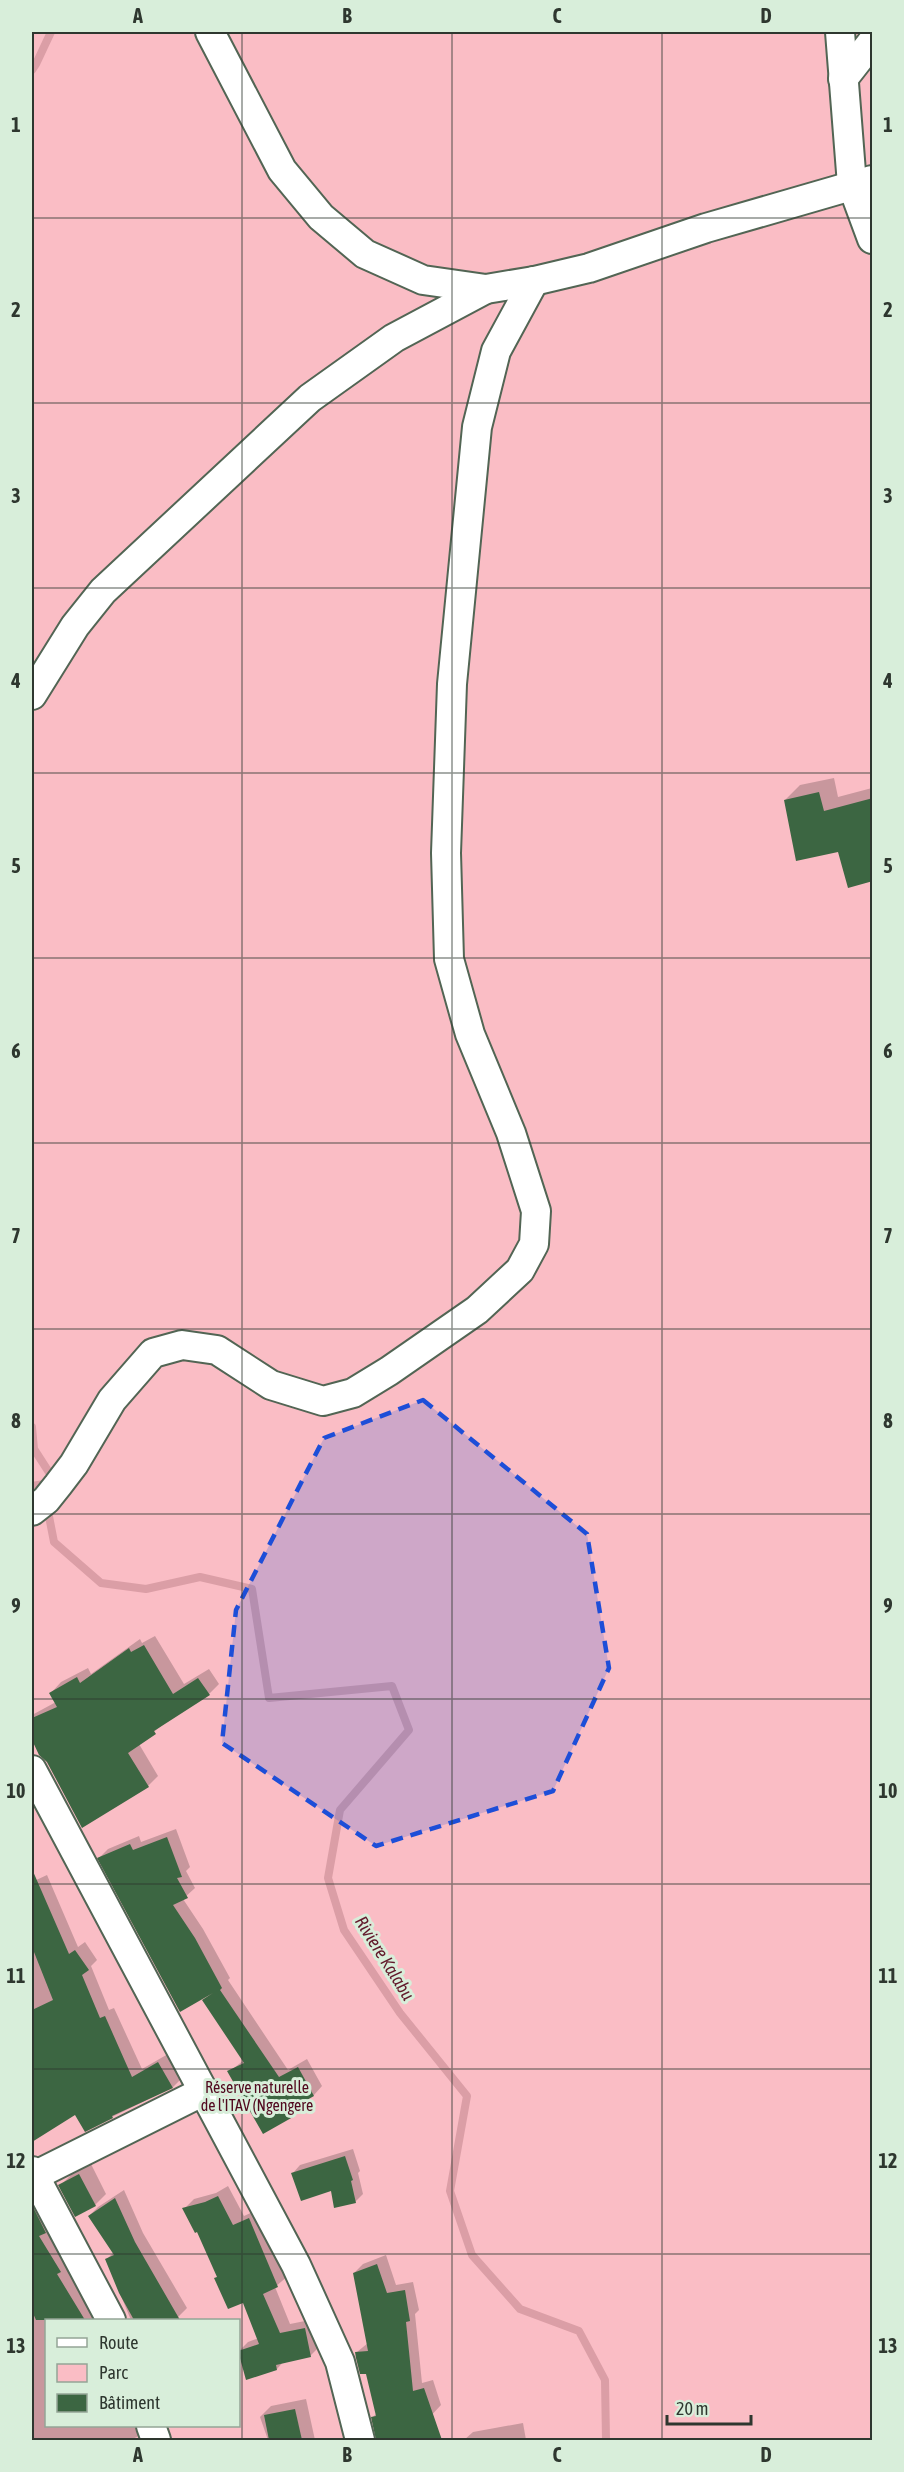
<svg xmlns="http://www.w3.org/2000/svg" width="904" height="2472" font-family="'Asap Condensed',sans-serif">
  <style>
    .green { fill: #fabdc5; fill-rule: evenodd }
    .shadow { fill: #0003 }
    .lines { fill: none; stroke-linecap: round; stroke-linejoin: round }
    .stream { stroke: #db9ea6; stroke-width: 8 }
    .building { fill: #3c6642 }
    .street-casing { stroke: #526554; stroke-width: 32 }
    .street { stroke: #fff; stroke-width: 28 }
    .marked { fill: #1d4ed8; fill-opacity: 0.2; stroke: #1d4ed8; stroke-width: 4.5; stroke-dasharray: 12 8; stroke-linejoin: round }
    .grid { fill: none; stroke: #2e372f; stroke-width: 1.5; stroke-opacity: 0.55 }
    .labels { text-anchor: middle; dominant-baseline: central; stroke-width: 6; stroke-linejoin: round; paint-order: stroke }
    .park-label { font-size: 16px; fill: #51081e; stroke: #d8eeda }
    .water-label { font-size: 18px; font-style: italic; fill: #62192b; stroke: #d8eeda }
    .neatline { fill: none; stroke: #2e372f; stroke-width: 2 }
    .grid-label { font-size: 20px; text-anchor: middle; font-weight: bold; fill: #2e372f }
  </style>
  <rect width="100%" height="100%" fill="#d8eeda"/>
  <path class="green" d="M 32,32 L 872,32 L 872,2440 L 32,2440 ZM 46,2320 L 238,2320 L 238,2426 L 46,2426 Z"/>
  <g class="shadow">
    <path d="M 834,778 L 838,797 L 872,788 L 872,879 L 785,800 L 800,785 Z"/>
    <path d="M 155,1636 L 184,1684 L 209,1669 L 219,1684 L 209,1694 L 166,1722 L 139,1744 L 158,1776 L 148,1786 L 82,1826 L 32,1735 L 32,1715 L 56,1702 L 51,1693 L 61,1682 L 88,1668 L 91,1674 L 140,1639 L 142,1643 Z"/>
    <path d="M 176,1829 L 190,1867 L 186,1871 L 195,1888 L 183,1899 L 203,1929 L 230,1978 L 228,1980 L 288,2070 L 307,2059 L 322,2086 L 314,2095 L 298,2103 L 301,2107 L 292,2116 L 264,2132 L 229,2072 L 244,2060 L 204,2000 L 212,1993 L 99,1858 L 108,1849 L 139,1836 L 141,1842 Z"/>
    <path d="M 47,1875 L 78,1947 L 85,1942 L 97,1960 L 91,1966 L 109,2010 L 114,2008 L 142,2069 L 168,2054 L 182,2078 L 173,2087 L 112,2117 L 76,2113 L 36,2137 L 32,2130 L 32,1882 Z"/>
    <path d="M 353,2149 L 360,2171 L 358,2173 L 363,2194 L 355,2202 L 332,2189 L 293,2173 L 300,2165 Z"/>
    <path d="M 91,2164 L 106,2194 L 95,2205 L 60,2186 L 71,2175 Z"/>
    <path d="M 228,2186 L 244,2216 L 259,2209 L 288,2276 L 275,2287 L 290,2324 L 315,2319 L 320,2346 L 310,2356 L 284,2361 L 277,2369 L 238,2352 L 248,2342 L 259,2338 L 244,2301 L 216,2278 L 218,2276 L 198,2230 L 184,2209 L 194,2199 L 216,2193 Z"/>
    <path d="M 124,2190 L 143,2233 L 187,2308 L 175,2320 L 131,2320 L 106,2260 L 114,2252 L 89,2216 L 98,2207 Z"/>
    <path d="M 32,2192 L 69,2262 L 66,2265 L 100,2320 L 46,2320 L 46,2426 L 146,2426 L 137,2437 L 130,2440 L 32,2440 Z"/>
    <path d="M 386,2255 L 396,2285 L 413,2282 L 419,2310 L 415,2314 L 422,2383 L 433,2380 L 441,2405 L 413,2435 L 377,2440 L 373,2417 L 377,2413 L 367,2372 L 357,2352 L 368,2343 L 354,2273 L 363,2264 Z"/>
    <path d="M 306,2399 L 315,2440 L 268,2440 L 260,2417 L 271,2406 Z"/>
    <path d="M 523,2423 L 526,2440 L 464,2440 L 473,2432 Z"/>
  </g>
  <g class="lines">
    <g class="stream">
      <path d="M 32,70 L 36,64 L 51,32"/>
      <path d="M 32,1427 L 34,1449 L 52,1477 L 49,1480"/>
      <path d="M 32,1486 L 44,1484"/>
      <path d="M 47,1506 L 54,1542 L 101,1583 L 146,1589 L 200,1577 L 252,1589 L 269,1698 L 392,1686 L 409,1730 L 340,1810 L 328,1878 L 344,1930 L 400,2013 L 467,2096 L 450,2191 L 472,2255 L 520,2309 L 579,2331 L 605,2380 L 606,2440"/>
    </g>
  </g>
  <g class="building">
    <path d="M 819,792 L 824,811 L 873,798 L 873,881 L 848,888 L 838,852 L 796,861 L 784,800 Z"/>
    <path d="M 144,1645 L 173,1694 L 198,1678 L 210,1695 L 154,1731 L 156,1734 L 128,1753 L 149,1787 L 82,1828 L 47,1762 L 39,1755 L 32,1740 L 32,1718 L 57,1707 L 49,1693 L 77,1677 L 80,1683 L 129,1648 L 131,1652 Z"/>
    <path d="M 167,1837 L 182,1877 L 177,1878 L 188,1898 L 173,1905 L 195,1938 L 222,1988 L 220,1990 L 279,2077 L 298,2067 L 314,2096 L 289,2110 L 293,2117 L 263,2134 L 227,2071 L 244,2063 L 202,2000 L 213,1993 L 180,2012 L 97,1858 L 130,1844 L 133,1850 Z"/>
    <path d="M 32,1869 L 69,1954 L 75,1950 L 89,1970 L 82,1975 L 100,2018 L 105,2016 L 132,2077 L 158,2062 L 173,2088 L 112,2116 L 113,2118 L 85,2132 L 75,2115 L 32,2142 L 32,2010 L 53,2000 L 32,1947 Z"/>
    <path d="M 345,2156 L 353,2180 L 351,2181 L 356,2203 L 334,2208 L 331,2191 L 301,2201 L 291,2173 Z"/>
    <path d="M 79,2174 L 96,2206 L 75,2217 L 58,2185 Z"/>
    <path d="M 218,2196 L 233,2225 L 249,2218 L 278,2287 L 263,2294 L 280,2333 L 305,2328 L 311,2357 L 276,2365 L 277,2370 L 246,2380 L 238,2351 L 259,2344 L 243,2303 L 228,2309 L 214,2278 L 217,2277 L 197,2232 L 195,2233 L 182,2208 L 205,2202 Z"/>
    <path d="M 115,2198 L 135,2242 L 180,2320 L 134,2320 L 119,2293 L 105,2259 L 114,2255 L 88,2216 Z"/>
    <path d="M 32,2205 L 46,2233 L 39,2236 L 61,2272 L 57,2274 L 85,2320 L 36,2320 L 32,2311 Z"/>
    <path d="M 377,2264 L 387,2293 L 405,2290 L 410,2321 L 406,2322 L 413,2391 L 424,2388 L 442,2440 L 376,2440 L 371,2417 L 376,2416 L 366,2374 L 360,2374 L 356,2358 L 355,2352 L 368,2351 L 353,2273 Z"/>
    <path d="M 295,2409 L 302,2440 L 269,2440 L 264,2415 Z"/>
  </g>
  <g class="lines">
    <defs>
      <g id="street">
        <path d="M 210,32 L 282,170 L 321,217 L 365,254 L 423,280 L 486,289 L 534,281 L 589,268 L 706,228 L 872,180"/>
        <path d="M 840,32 L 852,185 L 872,239"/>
        <path d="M 843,79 L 872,42"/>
        <path d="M 32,695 L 75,626 L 103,591 L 310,398 L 394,338 L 486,289"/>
        <path d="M 32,1511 L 46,1500 L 58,1485 L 74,1464 L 112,1400 L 153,1353 L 182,1345 L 217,1350 L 271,1385 L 323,1401 L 353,1393 L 389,1371 L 477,1310 L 520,1270 L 534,1244 L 536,1211 L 511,1133 L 470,1034 L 449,959 L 446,853 L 452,684 L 477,427 L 496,351 L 534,281"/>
        <path d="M 32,1770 L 296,2265 L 340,2362 L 360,2440"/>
        <path d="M 32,2171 L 111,2320"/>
        <path d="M 32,2177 L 204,2091"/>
        <path d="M 151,2426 L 156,2440"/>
      </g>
    </defs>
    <use href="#street" class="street-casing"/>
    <use href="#street" class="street"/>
  </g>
  <path class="marked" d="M 423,1400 L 587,1534 L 609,1668 L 553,1791 L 376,1846 L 222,1743 L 236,1610 L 324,1438 Z"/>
  <path class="grid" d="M 242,32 L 242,2440M 452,32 L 452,2440M 662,32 L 662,2440M 32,218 L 872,218M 32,403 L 872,403M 32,588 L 872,588M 32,773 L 872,773M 32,958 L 872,958M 32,1143 L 872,1143M 32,1329 L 872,1329M 32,1514 L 872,1514M 32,1699 L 872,1699M 32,1884 L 872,1884M 32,2069 L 872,2069M 32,2254 L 872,2254"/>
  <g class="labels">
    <g class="park-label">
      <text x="257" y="2087">Réserve naturelle<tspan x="257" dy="18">de l'ITAV (Ngengere</tspan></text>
    </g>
    <g class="water-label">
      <text transform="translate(385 1958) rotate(58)">Riviere Kalabu</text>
    </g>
  </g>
  <rect width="904" height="2472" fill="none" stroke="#d8eeda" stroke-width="66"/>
  <rect x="45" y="2319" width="195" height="108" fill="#d8eeda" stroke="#94a596" stroke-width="1.5"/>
  <rect x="57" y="2338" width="30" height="9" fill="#ffffff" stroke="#94a596" stroke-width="1.5"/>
  <text x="99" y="2349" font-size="18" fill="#2e372f">Route</text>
  <rect x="57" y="2364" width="30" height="18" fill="#fabdc5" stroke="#94a596" stroke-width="1.5"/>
  <text x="99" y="2379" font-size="18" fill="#2e372f">Parc</text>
  <rect x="57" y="2394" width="30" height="18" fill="#3c6642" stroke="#94a596" stroke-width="1.5"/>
  <text x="99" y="2409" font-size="18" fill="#2e372f">Bâtiment</text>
  <path d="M667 2415v9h84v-9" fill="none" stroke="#2e372f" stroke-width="3"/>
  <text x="676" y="2415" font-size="18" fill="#2e372f" stroke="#d8eeda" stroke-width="4.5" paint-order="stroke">20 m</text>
  <rect x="33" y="33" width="838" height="2406" class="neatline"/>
  <g class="grid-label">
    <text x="138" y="23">A</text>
    <text x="347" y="23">B</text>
    <text x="557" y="23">C</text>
    <text x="766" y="23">D</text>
    <text x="16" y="132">1</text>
    <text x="888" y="132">1</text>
    <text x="16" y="317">2</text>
    <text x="888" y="317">2</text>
    <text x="16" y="503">3</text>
    <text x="888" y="503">3</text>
    <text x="16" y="688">4</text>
    <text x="888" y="688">4</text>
    <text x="16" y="873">5</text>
    <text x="888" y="873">5</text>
    <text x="16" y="1058">6</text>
    <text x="888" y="1058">6</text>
    <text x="16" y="1243">7</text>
    <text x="888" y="1243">7</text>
    <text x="16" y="1428">8</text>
    <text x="888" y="1428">8</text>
    <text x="16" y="1613">9</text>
    <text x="888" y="1613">9</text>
    <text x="16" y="1798">10</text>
    <text x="888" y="1798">10</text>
    <text x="16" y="1983">11</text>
    <text x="888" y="1983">11</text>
    <text x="16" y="2168">12</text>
    <text x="888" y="2168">12</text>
    <text x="16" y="2353">13</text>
    <text x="888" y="2353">13</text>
    <text x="138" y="2462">A</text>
    <text x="347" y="2462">B</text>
    <text x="557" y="2462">C</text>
    <text x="766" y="2462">D</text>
  </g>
</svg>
